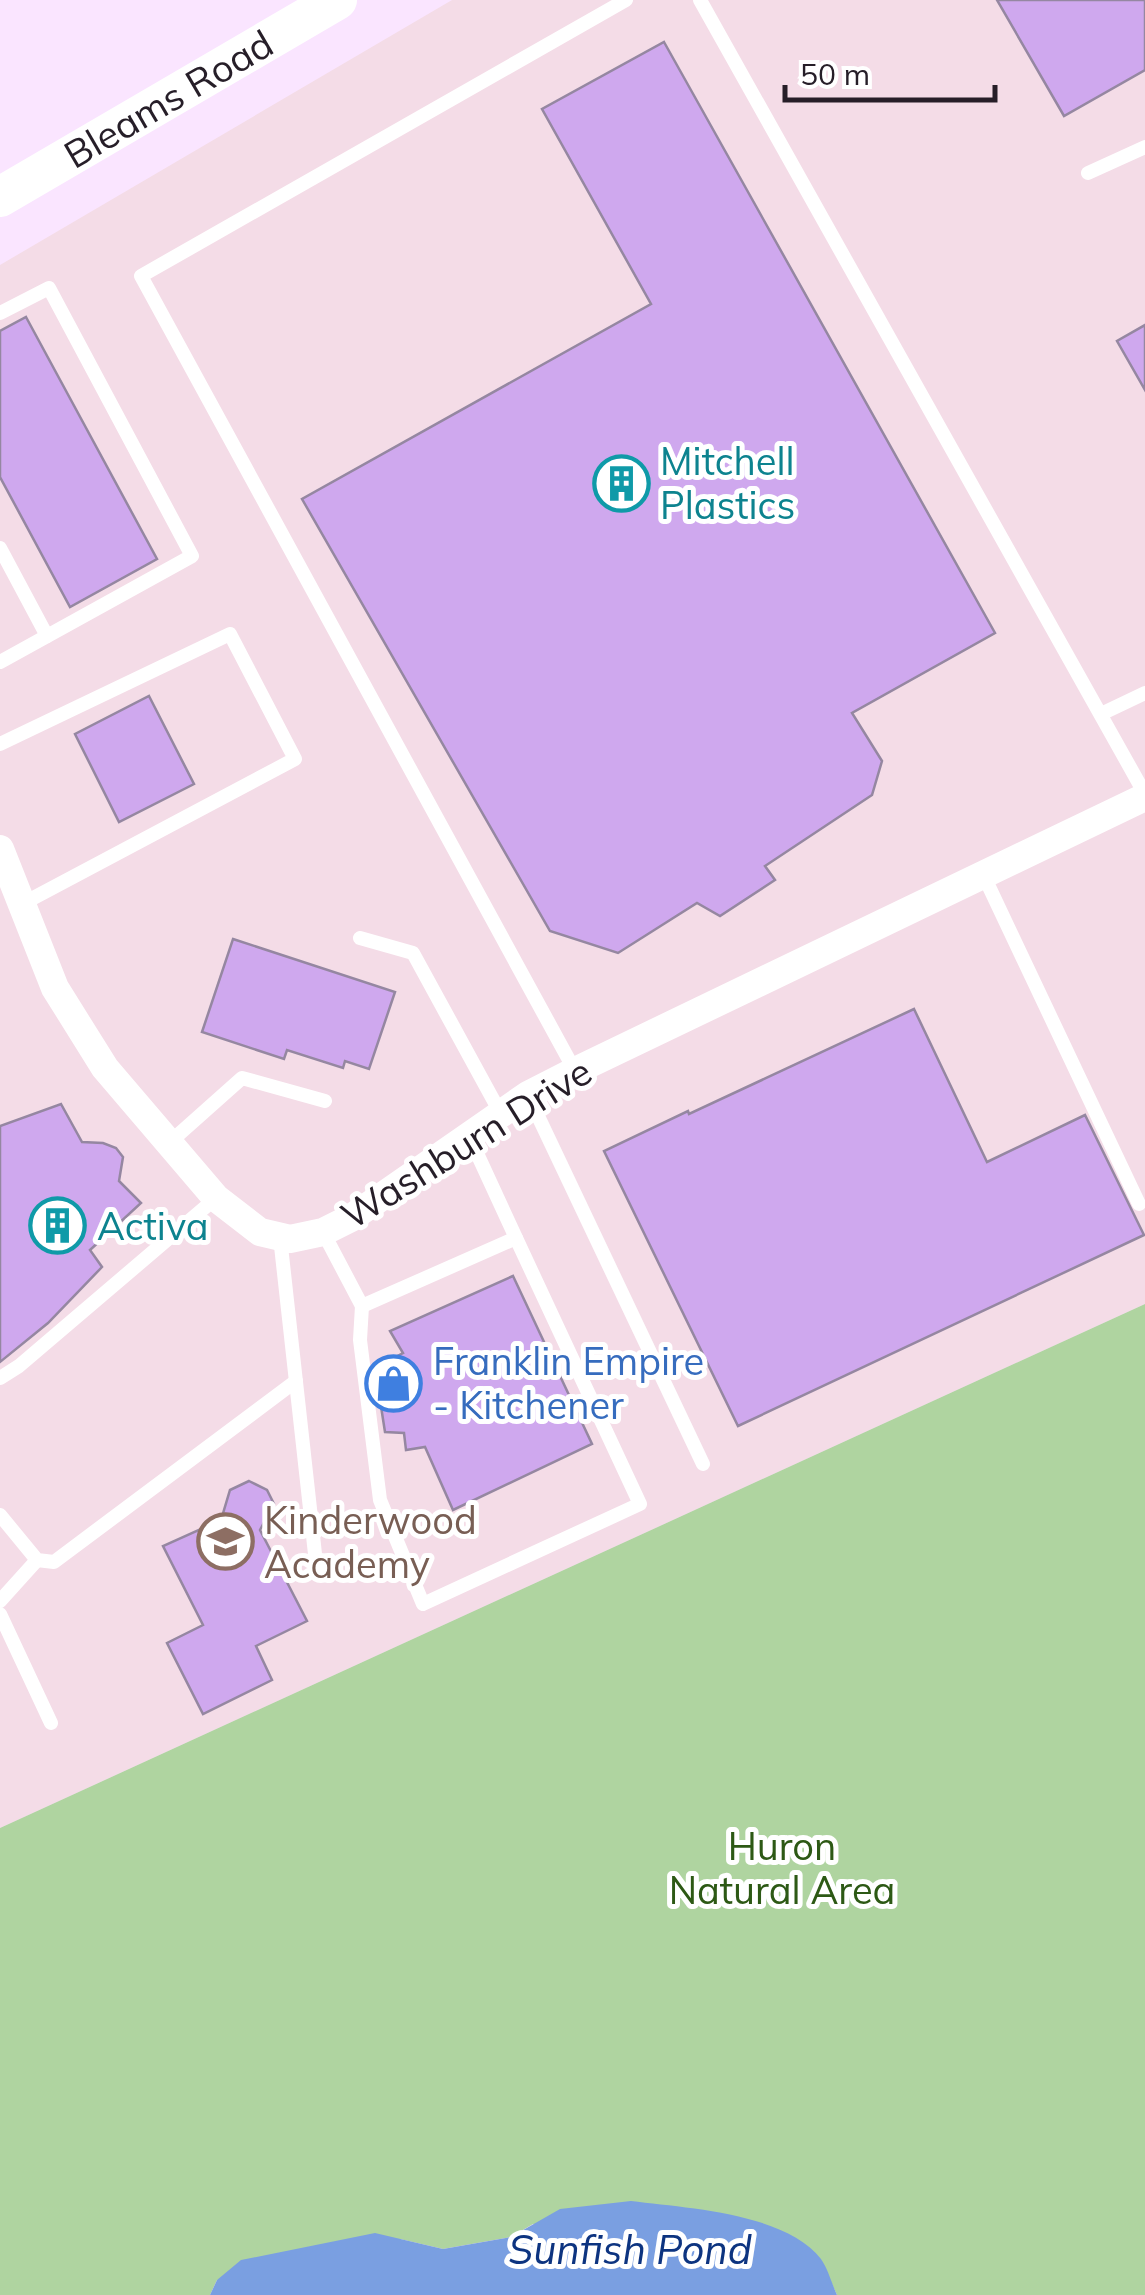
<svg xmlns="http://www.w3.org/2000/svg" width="1145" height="2295" font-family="Mulish,sans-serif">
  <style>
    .industrial { fill: #f4dce7 }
    .green { fill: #afd4a0 }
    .water { fill: #7a9fe1 }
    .building { fill: #cfa8ee; stroke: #9587a1; stroke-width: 2.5 }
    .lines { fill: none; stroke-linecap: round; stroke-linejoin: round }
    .service { stroke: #fff; stroke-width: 14 }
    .minor { stroke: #fff; stroke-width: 28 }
    .secondary { stroke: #fff; stroke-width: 40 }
    .labels { text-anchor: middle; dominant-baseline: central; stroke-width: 10; stroke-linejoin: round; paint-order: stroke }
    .street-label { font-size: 38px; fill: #261e28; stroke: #fff }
    .culture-label { font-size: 38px; fill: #0d838f; stroke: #fff; text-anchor: start }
    .shop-label { font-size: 38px; fill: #366cbe; stroke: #fff; text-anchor: start }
    .education-label { font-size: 38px; fill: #785e54; stroke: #fff; text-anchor: start }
    .park-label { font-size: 38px; fill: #2d5915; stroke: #fff }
    .water-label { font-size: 40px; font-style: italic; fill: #0d3480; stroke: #fff }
  </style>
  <rect width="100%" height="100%" fill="#fae5ff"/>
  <path class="industrial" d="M 452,0 L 1145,0 L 1145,1304 L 0,1828 L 0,265 Z"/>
  <path class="green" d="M 1145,1304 L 1145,2295 L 837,2295 L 821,2260 L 533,2224 L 511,2237 L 443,2249 L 400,2239 L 217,2280 L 210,2295 L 0,2295 L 0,1828 Z"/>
  <path class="water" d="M 631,2201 C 686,2208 786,2213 821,2259 C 828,2269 832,2284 837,2295 L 210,2295 L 217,2280 L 241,2260 L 375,2233 L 443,2249 L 511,2237 L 560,2209 Z"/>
  <g class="building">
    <path d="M 997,0 L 1145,0 L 1145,70 L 1064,116 Z"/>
    <path d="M 664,42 L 995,633 L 852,713 L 882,761 L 872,795 L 765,866 L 775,880 L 720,916 L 697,903 L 618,953 L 550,931 L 302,499 L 651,304 L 542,109 Z"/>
    <path d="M 26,317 L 157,559 L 70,607 L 0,477 L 0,331 Z"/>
    <path d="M 1145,325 L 1145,390 L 1117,341 Z"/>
    <path d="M 149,696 L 194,784 L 119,822 L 75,734 Z"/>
    <path d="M 233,939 L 395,992 L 369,1069 L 345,1061 L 343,1068 L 287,1050 L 284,1059 L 202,1032 Z"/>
    <path d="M 914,1009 L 987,1162 L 1085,1115 L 1144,1235 L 738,1426 L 604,1151 L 688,1111 L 689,1114 Z"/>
    <path d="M 61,1104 L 82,1142 L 103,1143 L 116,1148 L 123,1157 L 119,1181 L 141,1203 L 90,1250 L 102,1267 L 48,1323 L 0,1362 L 0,1126 Z"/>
    <path d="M 513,1276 L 592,1444 L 453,1510 L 425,1447 L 406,1450 L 404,1433 L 385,1432 L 375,1368 L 403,1353 L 390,1331 Z"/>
    <path d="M 249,1481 L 267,1490 L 274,1504 L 260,1530 L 307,1621 L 256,1646 L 272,1680 L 203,1714 L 167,1643 L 203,1625 L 163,1546 L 221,1520 L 230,1490 Z"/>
  </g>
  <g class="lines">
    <g class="service">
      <path d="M 700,0 L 1145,794"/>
      <path d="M 1088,173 L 1145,147"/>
      <path d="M 0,313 L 49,288 L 192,556 L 0,662"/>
      <path d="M 0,548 L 47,636"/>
      <path d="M 1101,714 L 1145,693"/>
      <path d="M 0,744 L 230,634 L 295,759 L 22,904"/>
      <path d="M 983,874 L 1139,1204"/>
      <path d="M 360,938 L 413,953 L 501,1114"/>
      <path d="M 575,1071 L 141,276 L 626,0"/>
      <path d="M 528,1095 L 703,1464"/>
      <path d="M 169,1143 L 242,1078 L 325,1101"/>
      <path d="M 323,1232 L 362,1306 L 516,1238 L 469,1136"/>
      <path d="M 280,1237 L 317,1572"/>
      <path d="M 362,1306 L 360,1340 L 380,1500 L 423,1604 L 640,1504 L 516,1238"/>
      <path d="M 0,1378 L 19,1366 L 216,1198"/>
      <path d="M 0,1515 L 37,1560 L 54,1562 L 296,1381"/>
      <path d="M 0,1601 L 37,1560"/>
      <path d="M 0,1614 L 51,1723"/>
    </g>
    <path class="minor" d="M 0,849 L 55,988 L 105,1068 L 216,1198 L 260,1232 L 290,1239 L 323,1232 L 351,1218 L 528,1095 L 575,1071 L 1145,797"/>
    <path class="secondary" id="s1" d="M 0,197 L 337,0"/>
  </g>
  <defs>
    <symbol id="building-ring" viewBox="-11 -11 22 22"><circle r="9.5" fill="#fff" stroke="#0f9aa8" stroke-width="1.5"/><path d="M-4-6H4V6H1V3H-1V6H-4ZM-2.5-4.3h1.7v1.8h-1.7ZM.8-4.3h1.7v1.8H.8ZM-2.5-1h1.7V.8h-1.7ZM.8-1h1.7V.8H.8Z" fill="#0f9aa8"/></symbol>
    <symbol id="shop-ring" viewBox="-11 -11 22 22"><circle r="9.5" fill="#fff" stroke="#3f7fe0" stroke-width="1.5"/><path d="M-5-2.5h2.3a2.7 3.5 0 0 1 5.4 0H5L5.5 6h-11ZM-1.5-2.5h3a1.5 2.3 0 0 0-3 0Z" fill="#3f7fe0"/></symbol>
    <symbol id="school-ring" viewBox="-11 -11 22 22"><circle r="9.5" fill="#fff" stroke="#8d6e63" stroke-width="1.5"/><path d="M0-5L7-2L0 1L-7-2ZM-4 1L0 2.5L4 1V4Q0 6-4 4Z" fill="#8d6e63"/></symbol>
  </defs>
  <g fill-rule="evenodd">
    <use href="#building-ring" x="590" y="452" width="63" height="63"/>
    <use href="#building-ring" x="26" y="1194" width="63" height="63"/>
    <use href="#shop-ring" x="362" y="1352" width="63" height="63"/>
    <use href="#school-ring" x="194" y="1510" width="63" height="63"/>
  </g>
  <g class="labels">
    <g class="street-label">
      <text stroke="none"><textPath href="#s1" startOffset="195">Bleams Road</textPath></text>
      <text transform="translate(466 1143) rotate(-32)">Washburn Drive</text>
    </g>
    <g class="culture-label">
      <text x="660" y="461">Mitchell<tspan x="660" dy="44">Plastics</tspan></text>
      <text x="97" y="1226">Activa</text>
    </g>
    <g class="shop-label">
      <text x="433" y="1361">Franklin Empire<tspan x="433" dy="44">- Kitchener</tspan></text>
    </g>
    <g class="education-label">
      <text x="264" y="1520">Kinderwood<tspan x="264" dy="44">Academy</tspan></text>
    </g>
    <g class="park-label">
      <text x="782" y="1846">Huron<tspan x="782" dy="44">Natural Area</tspan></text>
    </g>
    <g class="water-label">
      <text x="630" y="2249">Sunfish Pond</text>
    </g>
  </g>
  <path d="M785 85v15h210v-15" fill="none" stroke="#261e28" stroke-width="5"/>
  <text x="800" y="85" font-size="30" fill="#261e28" stroke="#ffffff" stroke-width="8" paint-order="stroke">50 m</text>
</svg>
